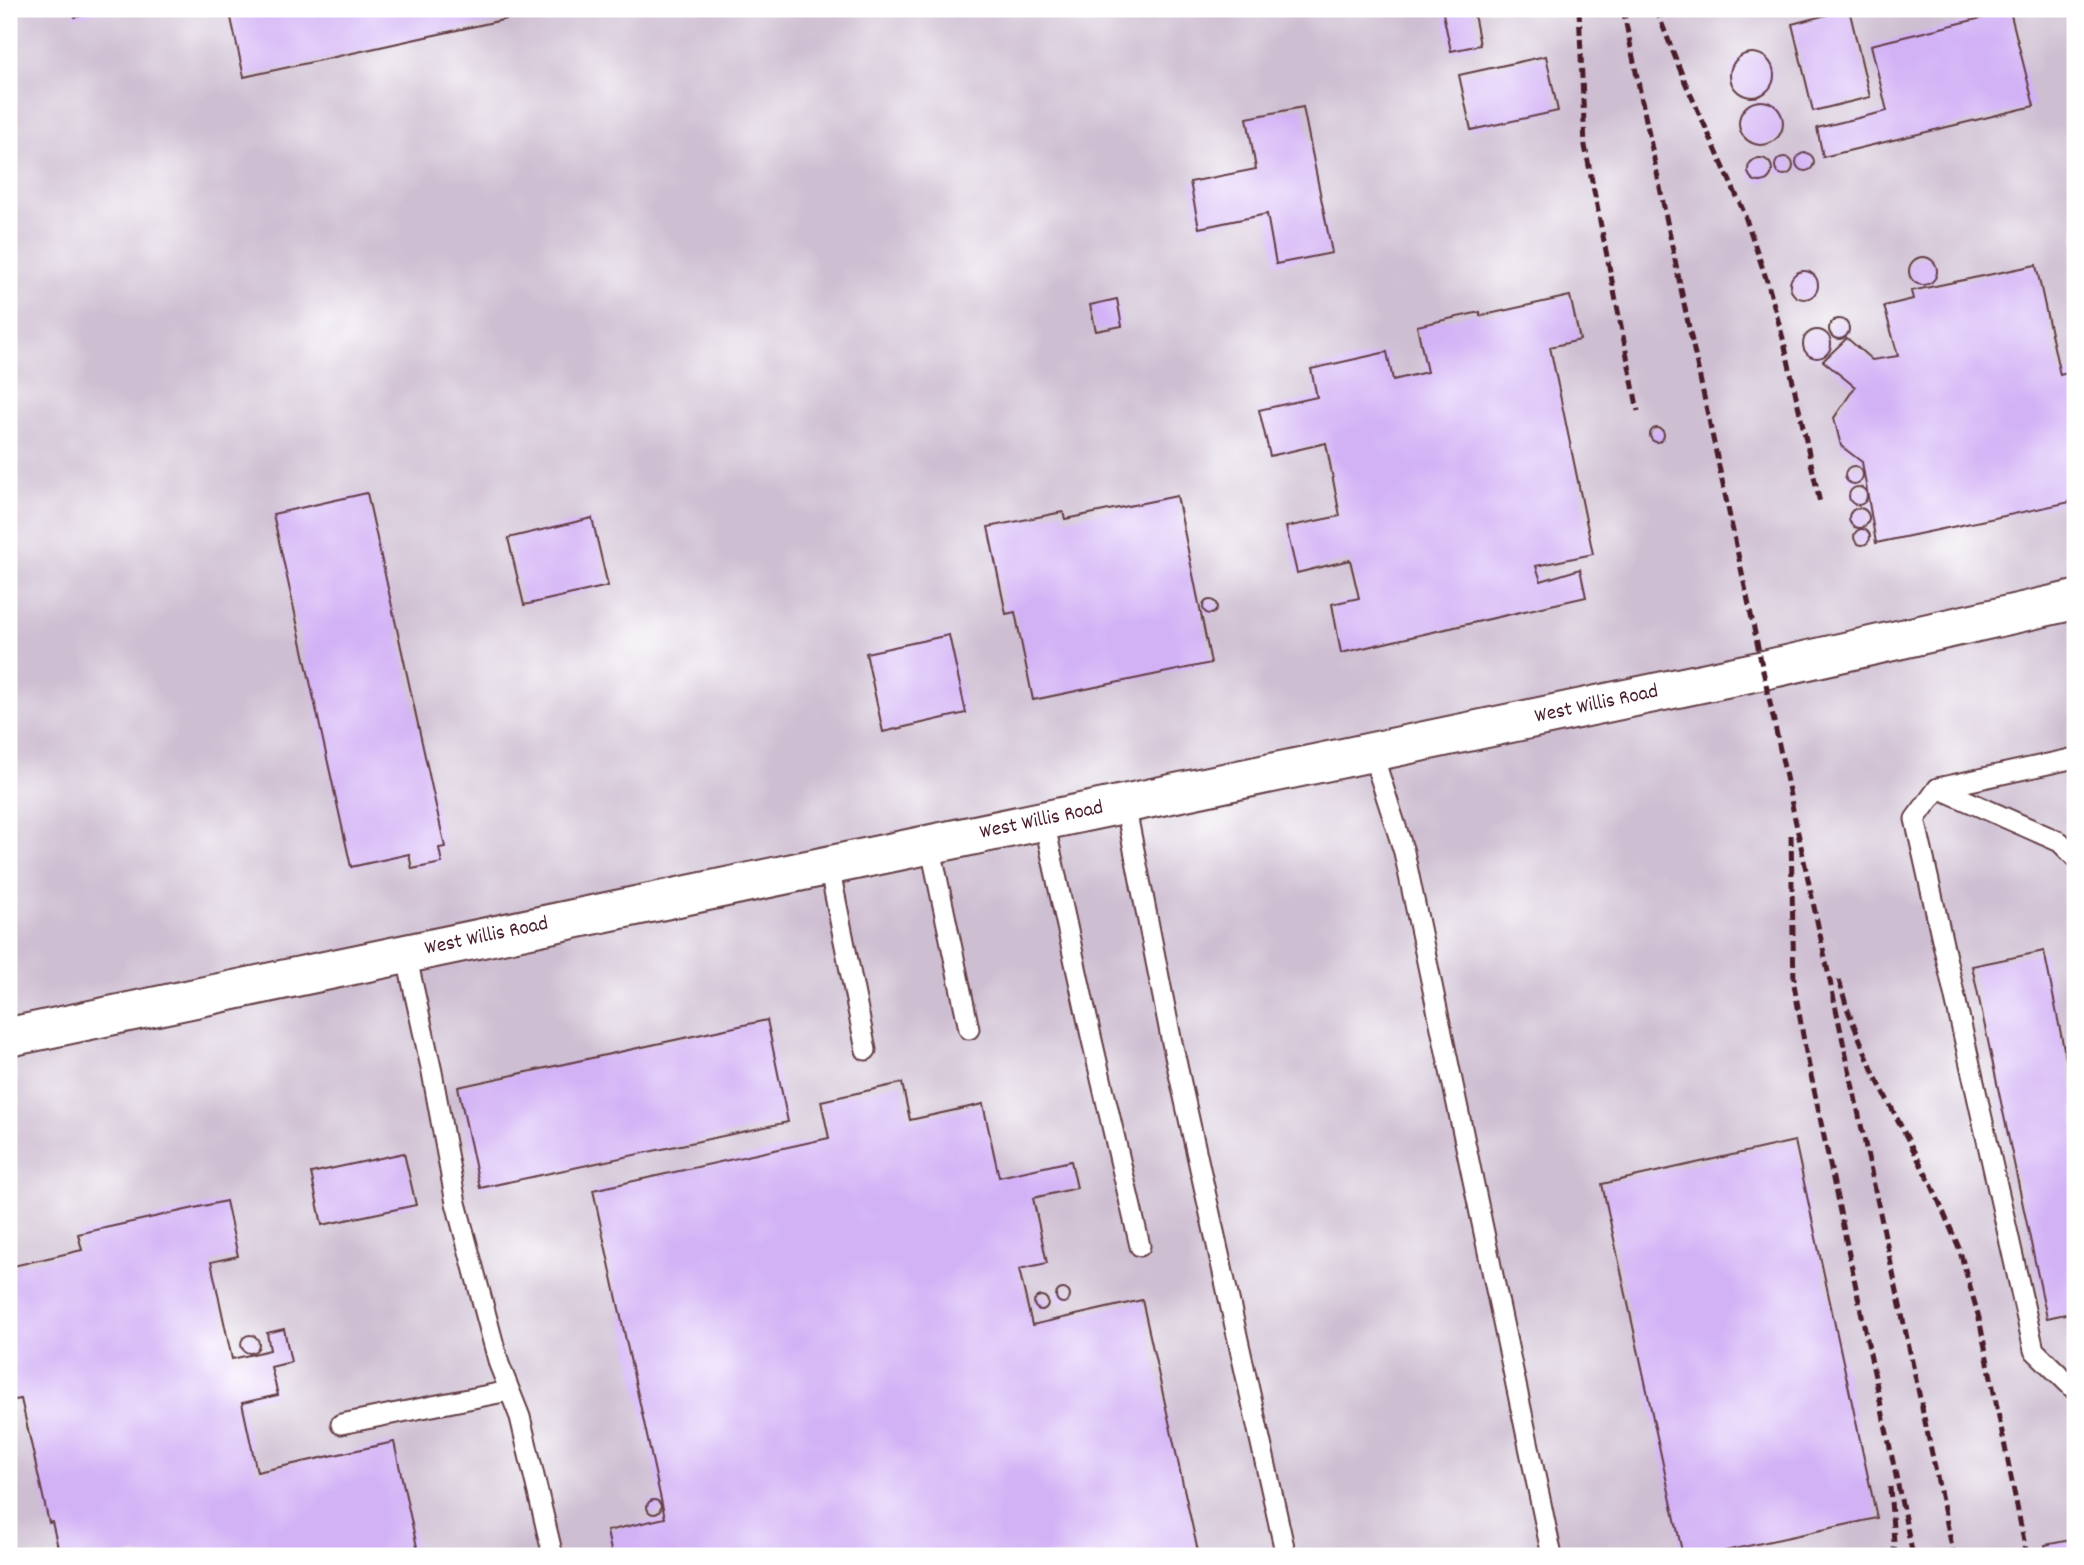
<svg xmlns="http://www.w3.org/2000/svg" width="2084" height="1565" font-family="Dekko,sans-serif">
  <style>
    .industrial { fill: #cebed1 }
    .building { fill: #d2b1f5 }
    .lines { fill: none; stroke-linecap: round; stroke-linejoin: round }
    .lane-casing { stroke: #633d44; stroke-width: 23 }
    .street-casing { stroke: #633d44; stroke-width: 42 }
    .lane { stroke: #fff; stroke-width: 19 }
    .street { stroke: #fff; stroke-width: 38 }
    .rail { stroke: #4a1f2b; stroke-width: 5; stroke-dasharray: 10 5; stroke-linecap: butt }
    .labels { text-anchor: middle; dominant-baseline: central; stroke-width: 5; stroke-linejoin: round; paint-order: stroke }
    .street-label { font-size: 21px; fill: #4a1f2b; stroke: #fff }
  </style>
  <rect width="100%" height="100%" fill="#fff"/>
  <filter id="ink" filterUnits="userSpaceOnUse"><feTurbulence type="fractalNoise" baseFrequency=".0143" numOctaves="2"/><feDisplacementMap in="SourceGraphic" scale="14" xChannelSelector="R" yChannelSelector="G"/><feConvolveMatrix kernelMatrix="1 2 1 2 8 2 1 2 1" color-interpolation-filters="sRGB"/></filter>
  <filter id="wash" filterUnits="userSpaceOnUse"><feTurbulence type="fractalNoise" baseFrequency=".00686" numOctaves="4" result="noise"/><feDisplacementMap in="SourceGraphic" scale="28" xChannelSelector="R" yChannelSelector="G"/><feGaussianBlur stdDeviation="1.57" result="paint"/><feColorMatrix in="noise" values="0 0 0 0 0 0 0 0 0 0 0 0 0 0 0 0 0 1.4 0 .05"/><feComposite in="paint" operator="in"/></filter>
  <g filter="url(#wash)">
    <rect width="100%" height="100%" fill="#eee9d1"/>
    <rect class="industrial" x="9" y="9" width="2066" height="1547"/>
    <g id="blocks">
      <g class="building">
        <path d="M 73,9 L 109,9 L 109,10 L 75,17 Z"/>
        <path d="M 229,9 L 548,9 L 548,10 L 244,77 Z"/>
        <path d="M 1442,9 L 1473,9 L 1480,45 L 1451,51 Z"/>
        <path d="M 1849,9 L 1870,97 L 1813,111 L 1792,24 Z"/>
        <path d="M 2010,11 L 2034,106 L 1823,157 L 1817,128 L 1887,111 L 1871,45 Z"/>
        <circle cx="1752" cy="75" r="22"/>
        <path d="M 1546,56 L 1558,111 L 1471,130 L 1459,75 Z"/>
        <circle cx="1761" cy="123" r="22"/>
        <path d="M 1303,107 L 1332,253 L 1276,264 L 1267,214 L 1199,228 L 1190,182 L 1256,169 L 1247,118 Z"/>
        <circle cx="1805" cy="162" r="9"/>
        <circle cx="1784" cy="166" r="9"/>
        <circle cx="1760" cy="170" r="12"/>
        <circle cx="1923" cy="271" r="14"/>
        <path d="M 2036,265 L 2060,375 L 2075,371 L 2075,501 L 1876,543 L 1862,462 L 1841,446 L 1834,418 L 1855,387 L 1823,361 L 1847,338 L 1872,360 L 1898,356 L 1884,306 L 1913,299 L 1911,291 Z"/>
        <circle cx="1804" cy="285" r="14"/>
        <path d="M 1570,296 L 1580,340 L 1550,347 L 1593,554 L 1536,566 L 1541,581 L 1580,569 L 1586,597 L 1341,653 L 1332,604 L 1359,598 L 1350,560 L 1297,573 L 1286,527 L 1340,516 L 1326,443 L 1270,456 L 1259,410 L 1317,397 L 1311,369 L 1387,352 L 1393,380 L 1427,372 L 1417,326 L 1480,312 L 1480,316 Z"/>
        <path d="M 1117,299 L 1122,326 L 1096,331 L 1090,305 Z"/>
        <circle cx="1839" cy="329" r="10"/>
        <circle cx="1817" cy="344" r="14"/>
        <circle cx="1657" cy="435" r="7"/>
        <circle cx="1854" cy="475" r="9"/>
        <circle cx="1858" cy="496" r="9"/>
        <path d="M 367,493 L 445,847 L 439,848 L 442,863 L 412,869 L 409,854 L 351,867 L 273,514 Z"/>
        <path d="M 1177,496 L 1211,663 L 1033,700 L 1015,612 L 1006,614 L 988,527 L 1063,512 L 1065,519 Z"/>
        <circle cx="1859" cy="518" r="10"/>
        <path d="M 592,518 L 608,586 L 524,605 L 508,538 Z"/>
        <circle cx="1862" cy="537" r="8"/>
        <circle cx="1210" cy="607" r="7"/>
        <path d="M 949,635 L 966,713 L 883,732 L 866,653 Z"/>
        <path d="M 2044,951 L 2075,1103 L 2075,1312 L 2047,1318 L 1972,966 Z"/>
        <path d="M 767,1020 L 788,1122 L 480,1188 L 458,1087 Z"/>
        <path d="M 902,1083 L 910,1120 L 983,1104 L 999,1177 L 1071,1161 L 1077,1188 L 1033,1198 L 1047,1263 L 1019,1269 L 1032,1325 L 1142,1300 L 1199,1556 L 612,1556 L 607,1531 L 665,1518 L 593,1190 L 829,1138 L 821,1101 Z"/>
        <path d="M 1795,1141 L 1877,1518 L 1702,1556 L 1683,1556 L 1602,1184 Z"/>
        <path d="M 404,1153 L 416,1205 L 322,1225 L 311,1173 Z"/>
        <path d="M 226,1201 L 238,1256 L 211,1262 L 232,1359 L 270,1350 L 267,1333 L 284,1329 L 291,1362 L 271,1367 L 278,1395 L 242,1403 L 257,1472 L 394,1442 L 419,1556 L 60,1556 L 52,1522 L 49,1523 L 21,1399 L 9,1401 L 9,1305 L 11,1305 L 9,1292 L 9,1267 L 82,1250 L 78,1234 Z"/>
        <circle cx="1063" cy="1296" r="7"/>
        <circle cx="1041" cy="1303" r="7"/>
        <circle cx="250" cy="1344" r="9"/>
        <circle cx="654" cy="1507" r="7"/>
        <path d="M 2075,1539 L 2075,1556 L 2047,1556 L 2045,1545 Z"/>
      </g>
    </g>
  </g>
  <g filter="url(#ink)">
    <use href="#blocks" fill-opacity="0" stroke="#633d44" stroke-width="2"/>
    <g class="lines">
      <defs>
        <g id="lane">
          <path d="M 1372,752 L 1404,852 L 1552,1556"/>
          <path d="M 2075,758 L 1938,788 L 1915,819 L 2034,1350 L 2075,1390"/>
          <path d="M 1938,788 L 2060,842 L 2075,857"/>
          <path d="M 1125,804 L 1171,1038 L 1286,1556"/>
          <path d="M 1044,821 L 1091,1036 L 1140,1246"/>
          <path d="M 930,844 L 969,1029"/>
          <path d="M 829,866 L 866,1050"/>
          <path d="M 406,954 L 432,1072 L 456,1203 L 499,1364 L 520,1417 L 553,1556"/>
          <path d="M 341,1424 L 509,1391"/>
        </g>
        <g id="street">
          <path id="s1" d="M 9,1037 L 1764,670 L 2075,600"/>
        </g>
      </defs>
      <use href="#lane" class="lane-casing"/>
      <use href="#street" class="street-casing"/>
      <use href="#lane" class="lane"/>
      <use href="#street" class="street"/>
      <g class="rail">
        <path d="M 1579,9 L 1585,146 L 1638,411"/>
        <path d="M 1623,9 L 1687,318 L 1954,1556"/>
        <path d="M 1656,9 L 1685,82 L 1743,210 L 1768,284 L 1784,342 L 1820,503"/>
        <path d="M 1791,835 L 1794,984 L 1805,1047 L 1913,1556"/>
        <path d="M 1839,980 L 1847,1008 L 1874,1074 L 1932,1186 L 1959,1248 L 1979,1318 L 2027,1556"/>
        <path d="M 1890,1487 L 1895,1556"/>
      </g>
    </g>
  </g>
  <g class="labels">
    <g class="street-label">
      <text stroke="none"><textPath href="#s1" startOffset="1622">West Willis Road</textPath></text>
      <text stroke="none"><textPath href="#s1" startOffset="1055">West Willis Road</textPath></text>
      <text stroke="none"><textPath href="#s1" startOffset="488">West Willis Road</textPath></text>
    </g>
  </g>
  <rect width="2084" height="1565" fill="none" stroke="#fff" stroke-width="35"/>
</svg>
